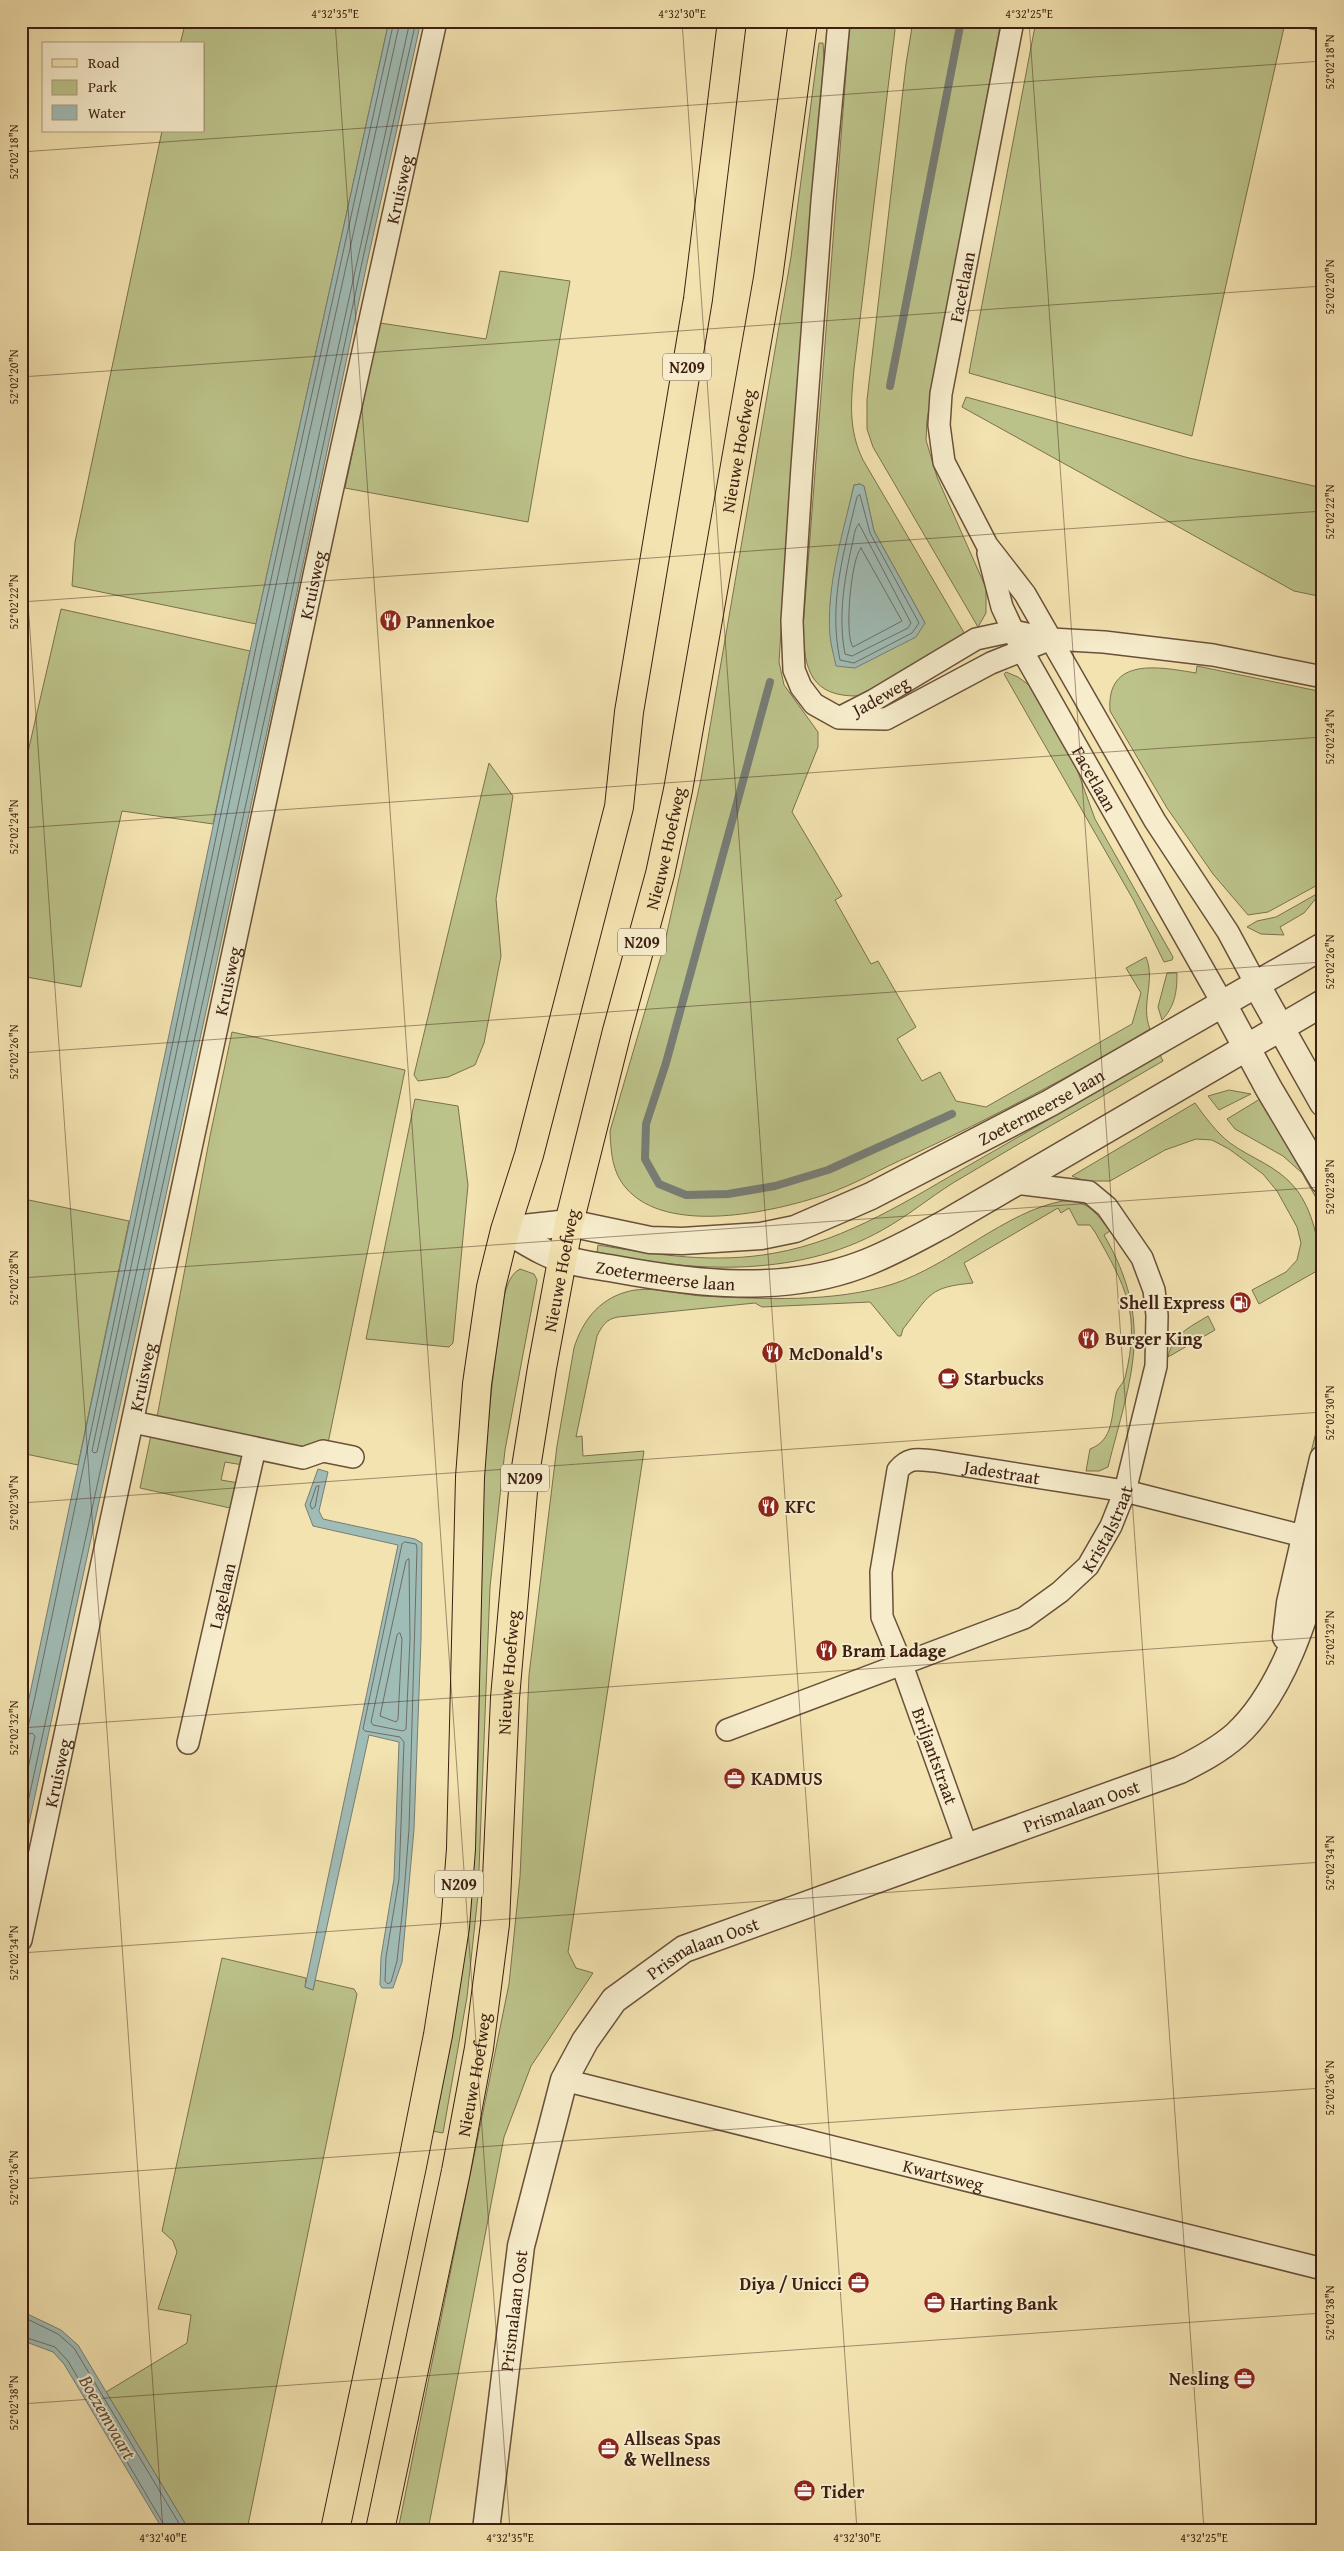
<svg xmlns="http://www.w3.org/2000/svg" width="1344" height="2551" font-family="'Gentium Book Plus',serif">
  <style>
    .green { fill: #bcc38a; stroke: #7c714e; fill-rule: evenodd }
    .water { fill: #a0bcb6; stroke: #787d75 }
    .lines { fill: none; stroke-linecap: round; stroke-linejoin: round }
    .shore { stroke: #6e6e64; stroke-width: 1 }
    .stream { stroke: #787d75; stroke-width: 8 }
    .minor-casing { stroke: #6a503a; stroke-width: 24 }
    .tertiary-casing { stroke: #6a503a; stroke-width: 29 }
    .primary-casing { stroke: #3d1f13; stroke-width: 30 }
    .minor { stroke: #f7edcc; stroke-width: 21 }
    .tertiary { stroke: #f7edcc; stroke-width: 26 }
    .primary { stroke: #f3e3b0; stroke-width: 28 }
    .ticks { fill: none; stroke: #3d1f13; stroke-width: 1; stroke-opacity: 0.45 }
    .labels { text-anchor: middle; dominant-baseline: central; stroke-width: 4; stroke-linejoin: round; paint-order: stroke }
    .shield { fill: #f7edcc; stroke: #755d4a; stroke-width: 1 }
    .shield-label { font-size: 16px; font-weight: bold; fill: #3d1f13 }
    .street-label { font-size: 18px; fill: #3d1f13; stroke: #f7edcc }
    .poi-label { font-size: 18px; font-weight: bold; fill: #3d1f13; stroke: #f7edcc; text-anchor: start }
    .water-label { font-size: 19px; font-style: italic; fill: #5b4e44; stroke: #f7edcc }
    .neatline { fill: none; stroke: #3d1f13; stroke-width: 2 }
    .ticks-label { font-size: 12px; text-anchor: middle; fill: #3d1f13 }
  </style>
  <rect width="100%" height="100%" fill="#f3e3b0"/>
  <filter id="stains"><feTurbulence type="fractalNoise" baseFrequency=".004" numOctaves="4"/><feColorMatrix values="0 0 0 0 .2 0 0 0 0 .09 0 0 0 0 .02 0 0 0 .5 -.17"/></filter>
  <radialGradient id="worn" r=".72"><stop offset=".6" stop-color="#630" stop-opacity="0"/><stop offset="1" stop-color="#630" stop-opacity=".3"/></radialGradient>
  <g class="green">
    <path d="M 186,21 L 389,21 L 256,624 L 72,586 L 75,542 L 162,131 L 204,131 L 204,44 L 180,44 Z"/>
    <path d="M 850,21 L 891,21 L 895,30 L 854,369 C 851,402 848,429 863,460 L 966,636 L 859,696 C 811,697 804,670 803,628 ZM 860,484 L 864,486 L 874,531 L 925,623 L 830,606 L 835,571 L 854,485 Z"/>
    <path d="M 913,21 L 1001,21 L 927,420 L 926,440 L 937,477 L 986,588 L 986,613 L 978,627 L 873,447 L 867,429 L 867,400 L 906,64 Z"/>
    <path d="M 1036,21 L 1323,21 L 1323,32 L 1285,23 L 1192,436 L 969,373 Z"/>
    <path d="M 819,43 L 823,43 L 824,58 L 795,413 L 779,662 L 784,685 L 818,732 L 818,747 L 792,812 L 842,896 L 835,900 L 871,964 L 878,961 L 916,1027 L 897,1039 L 922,1081 L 940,1072 L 956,1101 L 986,1107 L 1132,1024 L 1141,993 L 1126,968 L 1146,957 C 1156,981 1140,1004 1150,1029 C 1072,1076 993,1117 910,1156 C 882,1168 854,1185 824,1195 C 773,1212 667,1236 626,1188 C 612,1172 611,1152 610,1131 L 664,946 L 701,779 L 791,257 Z"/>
    <path d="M 500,271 L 570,281 L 528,522 L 345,488 L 380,323 L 486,339 Z"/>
    <path d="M 966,397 L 1189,458 L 1323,488 L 1323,597 L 1294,591 L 962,407 Z"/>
    <path d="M 61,609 L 250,651 L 213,824 L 122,811 L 81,987 L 21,976 L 21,782 Z"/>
    <path d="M 1197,666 L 1323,692 L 1323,882 L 1268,912 L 1248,915 L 1213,874 L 1167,808 L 1110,711 C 1106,656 1160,667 1196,673 Z"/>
    <path d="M 1006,672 L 1018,677 L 1029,685 L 1070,750 L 1095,819 L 1173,957 L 1172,960 L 1164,962 L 1134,901 L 1004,674 Z"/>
    <path d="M 489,763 L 513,796 L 496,899 L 501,956 L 484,1043 L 475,1065 L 448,1077 L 418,1081 L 414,1075 Z"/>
    <path d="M 1322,891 L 1304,913 L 1280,927 L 1284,935 L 1261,934 L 1247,927 L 1257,921 L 1276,917 Z"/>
    <path d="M 1167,973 L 1177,973 C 1177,992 1175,1006 1162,1020 L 1158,1007 Z"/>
    <path d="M 232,1032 L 405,1070 L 328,1443 L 303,1448 L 157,1417 L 210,1136 Z"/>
    <path d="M 1160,1055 L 1163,1061 C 1097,1100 1029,1137 963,1177 C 938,1191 916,1210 891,1225 C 803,1279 694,1273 597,1252 L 598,1245 C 657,1255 716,1264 775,1253 C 848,1240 910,1199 973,1163 C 1036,1127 1098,1091 1160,1055 Z"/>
    <path d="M 1229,1090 L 1251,1094 L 1219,1110 L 1208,1096 Z"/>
    <path d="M 415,1099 L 458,1106 L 468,1185 L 453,1343 L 449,1347 L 366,1339 Z"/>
    <path d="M 1260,1099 L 1320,1190 L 1323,1197 L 1323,1210 L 1302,1173 L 1283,1156 L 1235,1129 L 1227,1119 Z"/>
    <path d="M 1195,1103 C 1205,1117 1216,1132 1230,1143 C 1252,1159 1278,1166 1296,1189 C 1313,1211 1318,1240 1322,1268 L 1259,1304 L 1252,1290 L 1286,1272 L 1297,1260 L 1301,1243 L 1297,1227 L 1277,1191 L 1263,1174 L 1229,1149 L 1212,1140 L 1196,1139 L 1165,1150 L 1110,1181 L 1084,1181 L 1072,1176 Z"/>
    <path d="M 24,1199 L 129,1221 L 78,1465 L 21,1453 L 21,1206 Z"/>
    <path d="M 1063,1201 C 1089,1201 1094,1211 1110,1231 L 1104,1235 C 1155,1323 1131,1376 1108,1467 L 1099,1471 L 1086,1471 L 1090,1449 C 1114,1440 1111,1416 1116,1394 C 1117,1388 1123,1384 1125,1378 C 1141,1313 1126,1287 1095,1232 L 1090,1225 L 1078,1225 L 1069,1208 L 1061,1213 L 1058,1208 L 964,1263 L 973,1283 C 928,1287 930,1295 903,1329 L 901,1336 L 898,1336 L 870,1302 L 762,1307 L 755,1303 L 618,1317 C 606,1319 602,1326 597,1336 L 576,1437 L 582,1436 L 583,1456 L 644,1451 L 568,1952 L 576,1968 L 593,1973 L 531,2066 L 504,2137 L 428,2530 L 398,2530 L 509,1984 L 520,1877 L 529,1675 L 557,1446 L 574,1348 C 582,1322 598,1300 626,1292 C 649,1285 678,1294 701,1296 C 763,1299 834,1303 893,1284 C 951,1265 1006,1211 1063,1201 Z"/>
    <path d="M 520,1269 L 534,1274 L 537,1280 L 505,1450 L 490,1587 L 478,1895 L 467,1997 L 443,2133 L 432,2131 C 447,2053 464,1975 471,1896 C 482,1770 478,1643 482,1517 C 484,1446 493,1375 502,1305 C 505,1293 508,1275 520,1269 Z"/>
    <path d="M 1208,1316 L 1215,1330 L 1168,1357 C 1173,1334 1190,1327 1208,1316 Z"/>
    <path d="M 1323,1405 C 1323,1436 1324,1471 1303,1495 L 1301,1491 Z"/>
    <path d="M 151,1435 L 243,1455 L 243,1465 L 225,1462 L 221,1480 L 239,1483 L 234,1504 L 230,1508 L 140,1488 Z"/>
    <path d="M 222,1958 L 306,1978 L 305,1987 L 313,1990 L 315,1980 L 354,1989 L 357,1994 L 247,2530 L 189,2530 L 106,2392 L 187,2343 L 191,2315 L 158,2309 L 177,2252 L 173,2241 L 162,2231 Z"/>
  </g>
  <g class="water">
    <path d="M 389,21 L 421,21 L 369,254 L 283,658 L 21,1860 L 21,1736 L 250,651 Z"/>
    <path d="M 860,484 L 864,486 L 874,531 L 925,623 L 916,637 L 855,668 L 836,666 C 834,656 831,646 830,636 C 826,585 843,534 854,485 Z"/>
    <path d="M 318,1469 L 328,1472 L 319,1511 L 323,1519 L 415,1539 L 422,1543 L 421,1639 L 414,1829 L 402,1962 L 393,1988 L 382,1988 L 380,1985 L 381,1957 L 394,1879 L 399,1742 L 369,1735 L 313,1990 L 305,1987 L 398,1545 L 313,1526 L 305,1505 Z"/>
    <path d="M 21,2311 L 61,2330 L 78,2345 L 189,2530 L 163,2530 L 64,2364 L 53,2352 L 21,2340 Z"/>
  </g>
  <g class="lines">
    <g class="shore">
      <path d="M 400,21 L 261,653 L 92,1451 L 94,1453 L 97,1452 C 201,975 305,498 410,21"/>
      <path d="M 860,495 L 870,533 L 919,623 L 912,633 L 854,663 L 840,660 C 828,604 844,551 857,497 Z"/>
      <path d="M 859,524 L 911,623 L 908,628 L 852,656 L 845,654 C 838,617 844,581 852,545 C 854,538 854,528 859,524 Z"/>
      <path d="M 861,548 L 902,621 L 853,647 C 844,636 851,558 861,548 Z"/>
      <path d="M 319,1486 L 315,1507 L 312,1509 L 310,1505 L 316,1487 Z"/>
      <path d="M 405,1542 L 416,1544 L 417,1548 L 409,1829 L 403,1906 L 397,1961 L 391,1982 L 388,1984 L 385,1981 L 386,1957 L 399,1879 L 404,1742 L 400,1737 L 365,1731 L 363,1729 L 402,1544 Z"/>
      <path d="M 409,1559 L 410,1639 L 406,1729 L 403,1731 L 373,1725 L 371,1722 L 406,1561 Z"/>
      <path d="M 400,1633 L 402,1639 L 398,1719 L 396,1722 L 380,1716 L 397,1635 Z"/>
      <path d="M 21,1731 L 28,1727 L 35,1697 L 255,652 L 394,21"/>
      <path d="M 21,1737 L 32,1733 L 35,1736 L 21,1801"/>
      <path d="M 21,1834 L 278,657 L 364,253 L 416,21"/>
      <path d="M 21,2316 L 58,2334 L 74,2348 L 183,2530"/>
      <path d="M 21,2336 L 55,2347 L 68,2361 L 167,2530"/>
    </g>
    <g class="stream">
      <path d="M 890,386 L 961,21"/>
      <path d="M 770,682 L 666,1063 L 646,1124 L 645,1159 L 659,1184 L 686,1195 L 728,1194 L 775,1186 L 828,1170 L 952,1114"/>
    </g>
    <defs>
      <g id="minor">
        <path d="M 839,21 L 822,201 L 802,467 L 792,621 L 794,670 L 801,687 L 814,704 L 839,718 L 886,719 L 991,663 L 1051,639"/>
        <path d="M 1013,21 L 941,394 L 939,425 L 944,462 L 987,545 L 1025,594 L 1155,821 L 1228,932 L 1256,984"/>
        <path id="s1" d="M 988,553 L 1002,607 L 1023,652 L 1223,1004"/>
        <path id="s2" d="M 841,717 L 874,700 L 976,639 L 1013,631 L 1051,639 L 1104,642 L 1213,655 L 1323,677"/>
        <path d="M 133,1422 L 303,1458 L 323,1451 L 353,1457"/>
        <path id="s3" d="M 727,1730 L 1024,1618 L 1060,1592 L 1088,1566 L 1111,1526 L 1125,1491 L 1156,1366 L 1157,1315 L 1154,1290 L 1142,1258 L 1107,1207 L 1089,1192 L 1014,1183"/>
        <path id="s4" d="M 188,1743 L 255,1448"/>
        <path id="s5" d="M 967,1847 L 902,1665 L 882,1617 L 881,1572 L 898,1470 C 910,1456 918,1460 935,1461 L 1125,1491 L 1323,1541"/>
        <path id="s6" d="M 21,1940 L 331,496 L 436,21"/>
        <path id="s7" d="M 564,2080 L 1323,2269"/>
      </g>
      <g id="tertiary">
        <path d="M 1256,984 L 1323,1103"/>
        <path d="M 1223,1004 L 1269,1089 L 1323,1180"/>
        <path id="s8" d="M 505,1230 C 523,1239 543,1254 563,1259 C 580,1264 598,1266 615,1269 C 696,1284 782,1294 860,1265 C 890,1254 918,1238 946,1223 L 1323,1003"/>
        <path id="s9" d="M 505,1230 L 569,1223 L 650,1240 L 682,1241 L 761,1236 L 795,1229 L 871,1196 L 1050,1103 L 1323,946"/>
        <path d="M 1286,1637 L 1290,1603 L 1323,1459"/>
        <path id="s10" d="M 486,2530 L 521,2246 L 564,2080 L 585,2041 L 614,2000 L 684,1949 L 1180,1770 C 1200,1760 1219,1750 1236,1735 C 1283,1692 1306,1614 1323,1554"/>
      </g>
      <g id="primary">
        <path d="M 335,2530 L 412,2166 L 438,2035 L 455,1927 L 461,1849 L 470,1477 L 477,1384 L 491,1287 L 505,1230 L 529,1155 L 619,807 L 629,712 L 698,299 L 732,21"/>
        <path id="s11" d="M 380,2530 L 456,2171 L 479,2048 L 495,1924 L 505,1698 L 524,1480 L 542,1368 L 569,1223 L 617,1031 L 660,874 L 678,790 L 768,278 L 803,21"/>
      </g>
    </defs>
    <use href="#minor" class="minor-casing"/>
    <use href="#tertiary" class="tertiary-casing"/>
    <use href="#primary" class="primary-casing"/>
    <use href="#minor" class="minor"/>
    <use href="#tertiary" class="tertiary"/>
    <use href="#primary" class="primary"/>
  </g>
  <path class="ticks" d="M 335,21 L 510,2530M 682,21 L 857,2530M 1029,21 L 1204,2530M 21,152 L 1323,61M 21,377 L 1323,286M 21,503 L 163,2530M 21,602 L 1323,511M 21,828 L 1323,737M 21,1053 L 1323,962M 21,1278 L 1323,1187M 21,1503 L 1323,1412M 21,1728 L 1323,1637M 21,1953 L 1323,1862M 21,2179 L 1323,2088M 21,2404 L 1323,2313"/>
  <defs>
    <symbol id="restaurant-disc" viewBox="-11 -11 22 22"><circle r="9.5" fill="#8f2418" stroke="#f7edcc"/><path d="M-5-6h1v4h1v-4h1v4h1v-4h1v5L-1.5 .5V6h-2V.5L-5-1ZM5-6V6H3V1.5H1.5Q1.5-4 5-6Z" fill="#fff"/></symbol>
    <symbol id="fuel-disc" viewBox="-11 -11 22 22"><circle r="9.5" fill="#8f2418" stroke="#f7edcc"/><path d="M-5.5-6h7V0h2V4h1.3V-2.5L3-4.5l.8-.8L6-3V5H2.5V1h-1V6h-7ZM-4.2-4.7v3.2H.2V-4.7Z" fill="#fff"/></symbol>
    <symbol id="cafe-disc" viewBox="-11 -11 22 22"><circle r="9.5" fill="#8f2418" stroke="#f7edcc"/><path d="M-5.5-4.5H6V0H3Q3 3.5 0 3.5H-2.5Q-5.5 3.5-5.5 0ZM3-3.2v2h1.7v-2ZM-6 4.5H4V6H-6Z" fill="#fff"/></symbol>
    <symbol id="office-disc" viewBox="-11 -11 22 22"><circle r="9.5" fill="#8f2418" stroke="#f7edcc"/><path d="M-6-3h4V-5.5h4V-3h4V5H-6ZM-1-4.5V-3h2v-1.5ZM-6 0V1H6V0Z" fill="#fff"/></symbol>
  </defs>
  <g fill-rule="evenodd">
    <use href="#restaurant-disc" x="378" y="608" width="25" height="25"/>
    <use href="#fuel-disc" x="1228" y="1290" width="25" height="25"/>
    <use href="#restaurant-disc" x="1076" y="1326" width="25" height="25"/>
    <use href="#restaurant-disc" x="760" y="1340" width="25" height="25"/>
    <use href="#cafe-disc" x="936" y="1366" width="25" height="25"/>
    <use href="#restaurant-disc" x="756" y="1494" width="25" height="25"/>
    <use href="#restaurant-disc" x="814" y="1638" width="25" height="25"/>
    <use href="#office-disc" x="722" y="1766" width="25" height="25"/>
    <use href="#office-disc" x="846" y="2270" width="25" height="25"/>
    <use href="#office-disc" x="922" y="2290" width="25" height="25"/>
    <use href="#office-disc" x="1232" y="2366" width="25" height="25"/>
    <use href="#office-disc" x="596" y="2436" width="25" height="25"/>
    <use href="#office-disc" x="792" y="2478" width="25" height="25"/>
  </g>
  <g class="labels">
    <g class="shield">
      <rect x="663" y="353.5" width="48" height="27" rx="4"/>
      <rect x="618" y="928.5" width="48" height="27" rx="4"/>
      <rect x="501" y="1464.5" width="48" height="27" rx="4"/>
      <rect x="435" y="1870.5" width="48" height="27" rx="4"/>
    </g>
    <g class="shield-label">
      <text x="687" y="367">N209</text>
      <text x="642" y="942">N209</text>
      <text x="525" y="1478">N209</text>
      <text x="459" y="1884">N209</text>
    </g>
    <g class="street-label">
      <text stroke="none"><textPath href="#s6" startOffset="1791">Kruisweg</textPath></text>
      <text transform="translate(962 287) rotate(-79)">Facetlaan</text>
      <text stroke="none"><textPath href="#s11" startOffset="2114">Nieuwe Hoefweg</textPath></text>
      <text stroke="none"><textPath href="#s6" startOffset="1386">Kruisweg</textPath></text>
      <text stroke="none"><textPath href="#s2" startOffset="45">Jadeweg</textPath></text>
      <text stroke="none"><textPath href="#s1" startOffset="251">Facetlaan</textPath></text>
      <text stroke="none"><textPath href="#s11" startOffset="1710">Nieuwe Hoefweg</textPath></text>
      <text stroke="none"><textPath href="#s6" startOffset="981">Kruisweg</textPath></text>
      <text stroke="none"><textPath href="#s9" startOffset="568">Zoetermeerse laan</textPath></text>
      <text stroke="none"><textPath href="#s11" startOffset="1275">Nieuwe Hoefweg</textPath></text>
      <text stroke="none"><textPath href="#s8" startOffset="169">Zoetermeerse laan</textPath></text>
      <text stroke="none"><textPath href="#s6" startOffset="576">Kruisweg</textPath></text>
      <text stroke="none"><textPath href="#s5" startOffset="502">Jadestraat</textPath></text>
      <text stroke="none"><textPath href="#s3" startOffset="442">Kristalstraat</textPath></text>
      <text stroke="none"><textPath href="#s4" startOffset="151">Lagelaan</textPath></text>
      <text stroke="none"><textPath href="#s11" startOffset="869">Nieuwe Hoefweg</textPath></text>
      <text transform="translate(935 1756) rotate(70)">Briljantstraat</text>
      <text stroke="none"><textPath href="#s6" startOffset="171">Kruisweg</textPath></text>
      <text stroke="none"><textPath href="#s10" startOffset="1061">Prismalaan Oost</textPath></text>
      <text stroke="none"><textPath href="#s10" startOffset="656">Prismalaan Oost</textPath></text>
      <text stroke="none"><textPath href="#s11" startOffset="465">Nieuwe Hoefweg</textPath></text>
      <text stroke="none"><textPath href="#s7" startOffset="391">Kwartsweg</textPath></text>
      <text stroke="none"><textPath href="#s10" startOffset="221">Prismalaan Oost</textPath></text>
    </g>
    <g class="poi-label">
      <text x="406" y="621">Pannenkoe</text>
      <text x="1225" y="1302" text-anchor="end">Shell Express</text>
      <text x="1105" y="1338">Burger King</text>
      <text x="789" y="1353">McDonald's</text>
      <text x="964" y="1378">Starbucks</text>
      <text x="785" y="1506">KFC</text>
      <text x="842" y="1650">Bram Ladage</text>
      <text x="751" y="1778">KADMUS</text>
      <text x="842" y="2283" text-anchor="end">Diya / Unicci</text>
      <text x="950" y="2303">Harting Bank</text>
      <text x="1229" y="2378" text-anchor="end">Nesling</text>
      <text x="624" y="2438">Allseas Spas<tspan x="624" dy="21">&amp; Wellness</tspan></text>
      <text x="821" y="2491">Tider</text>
    </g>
    <g class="water-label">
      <text transform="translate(108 2417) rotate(60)">Boezemvaart</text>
    </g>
  </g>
  <rect width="1344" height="2551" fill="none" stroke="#f3e3b0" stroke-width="55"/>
  <rect x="42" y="42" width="162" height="90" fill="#f7edcc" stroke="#ad9b82"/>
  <rect x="52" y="59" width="25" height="8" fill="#f3e3b0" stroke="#ad9b82"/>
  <text x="88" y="68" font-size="15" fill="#3d1f13">Road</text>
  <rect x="52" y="80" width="25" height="15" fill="#bcc38a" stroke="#ad9b82"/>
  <text x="88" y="92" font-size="15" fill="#3d1f13">Park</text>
  <rect x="52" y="105" width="25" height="15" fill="#a0bcb6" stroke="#ad9b82"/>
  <text x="88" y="118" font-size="15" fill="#3d1f13">Water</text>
  <rect x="28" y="28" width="1288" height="2496" class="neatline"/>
  <g class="ticks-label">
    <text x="335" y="18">4°32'35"E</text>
    <text x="682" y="18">4°32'30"E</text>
    <text x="1029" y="18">4°32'25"E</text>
    <text transform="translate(1330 62) rotate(-90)" y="4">52°02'18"N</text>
    <text transform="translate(14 152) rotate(-90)" y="4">52°02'18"N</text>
    <text transform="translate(1330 287) rotate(-90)" y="4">52°02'20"N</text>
    <text transform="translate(14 377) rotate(-90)" y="4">52°02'20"N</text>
    <text transform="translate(1330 512) rotate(-90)" y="4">52°02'22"N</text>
    <text transform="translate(14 602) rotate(-90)" y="4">52°02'22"N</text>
    <text transform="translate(1330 737) rotate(-90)" y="4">52°02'24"N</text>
    <text transform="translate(14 827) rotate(-90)" y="4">52°02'24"N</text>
    <text transform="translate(1330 962) rotate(-90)" y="4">52°02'26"N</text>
    <text transform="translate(14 1052) rotate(-90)" y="4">52°02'26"N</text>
    <text transform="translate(1330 1187) rotate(-90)" y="4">52°02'28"N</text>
    <text transform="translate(14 1278) rotate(-90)" y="4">52°02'28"N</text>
    <text transform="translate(1330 1413) rotate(-90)" y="4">52°02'30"N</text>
    <text transform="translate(14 1503) rotate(-90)" y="4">52°02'30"N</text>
    <text transform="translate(1330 1638) rotate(-90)" y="4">52°02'32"N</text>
    <text transform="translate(14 1728) rotate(-90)" y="4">52°02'32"N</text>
    <text transform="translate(1330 1863) rotate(-90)" y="4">52°02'34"N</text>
    <text transform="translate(14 1953) rotate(-90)" y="4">52°02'34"N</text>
    <text transform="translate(1330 2088) rotate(-90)" y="4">52°02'36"N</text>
    <text transform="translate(14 2178) rotate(-90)" y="4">52°02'36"N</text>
    <text transform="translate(1330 2313) rotate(-90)" y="4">52°02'38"N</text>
    <text transform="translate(14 2403) rotate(-90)" y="4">52°02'38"N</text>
    <text x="163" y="2542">4°32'40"E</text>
    <text x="510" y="2542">4°32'35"E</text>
    <text x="857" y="2542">4°32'30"E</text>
    <text x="1204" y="2542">4°32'25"E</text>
  </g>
  <rect width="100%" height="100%" filter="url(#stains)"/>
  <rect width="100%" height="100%" fill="url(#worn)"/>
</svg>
